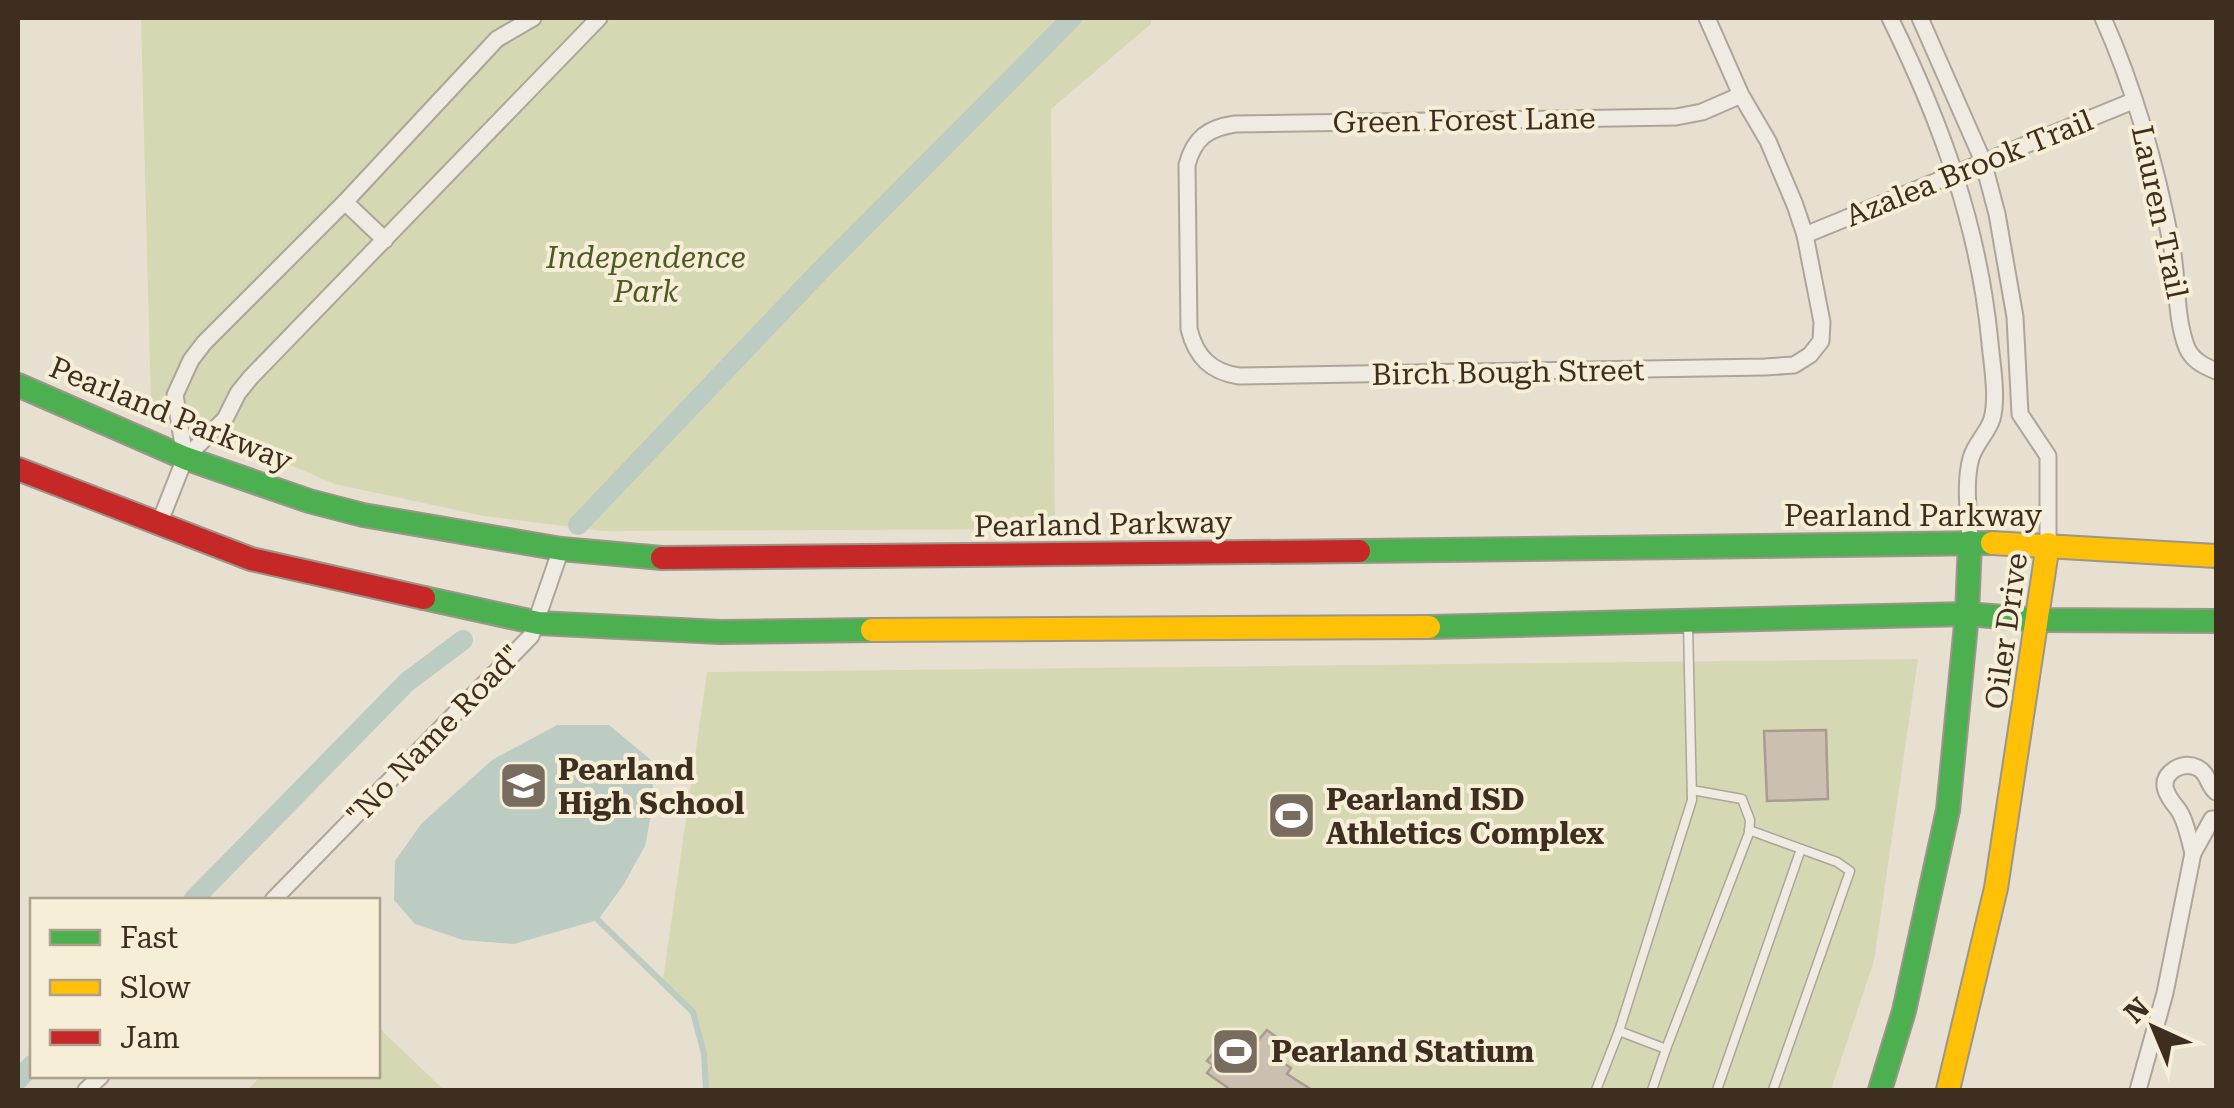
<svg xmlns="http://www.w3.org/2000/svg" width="2234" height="1108" font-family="'Roboto Serif',serif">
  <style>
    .green { fill: #d6d7b3 }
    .water { fill: #bcccc2 }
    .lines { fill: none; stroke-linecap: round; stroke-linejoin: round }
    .stream { stroke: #bcccc2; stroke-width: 6 }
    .canal { stroke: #bcccc2; stroke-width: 20 }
    .building { fill: #cbbfb2; stroke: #a89c90; stroke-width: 2.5 }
    .lane-casing { stroke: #ada599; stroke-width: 11 }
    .street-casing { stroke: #ada599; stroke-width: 19 }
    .fast-casing { stroke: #9c958a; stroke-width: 26 }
    .slow-casing { stroke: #9c958a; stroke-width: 26 }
    .jam-casing { stroke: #9c958a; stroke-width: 26 }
    .lane { stroke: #efebe3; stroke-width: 8 }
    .street { stroke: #efebe3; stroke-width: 15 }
    .fast { stroke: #4caf50; stroke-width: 22 }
    .slow { stroke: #ffc107; stroke-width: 22 }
    .jam { stroke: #c62828; stroke-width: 22 }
    .labels { text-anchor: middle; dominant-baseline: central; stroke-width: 8; stroke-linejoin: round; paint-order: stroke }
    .street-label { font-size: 30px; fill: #3d2e20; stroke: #f7eed8 }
    .park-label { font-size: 30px; font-style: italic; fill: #4d5a26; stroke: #f7eed8 }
    .poi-label { font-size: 30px; font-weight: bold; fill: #3d2e20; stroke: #f7eed8; text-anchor: start }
  </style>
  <rect width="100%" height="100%" fill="#e7e0d1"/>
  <g class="green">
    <path d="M 141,18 L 1151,18 L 1151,24 L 1051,109 L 1055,529 L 603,531 L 484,516 L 335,484 L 151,406 Z"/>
    <path d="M 1918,659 L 1874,961 L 1831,1090 L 706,1090 L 704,1054 L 693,1013 L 663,980 L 707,672 Z"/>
    <path d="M 378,1027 L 444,1090 L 249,1088 L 261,1076 L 378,1076 Z"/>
  </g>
  <path class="water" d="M 557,725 L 609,725 L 651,760 L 654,800 L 645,846 L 624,884 L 598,920 L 514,944 L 463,940 L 415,924 L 394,900 L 395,861 L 421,824 L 492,760 Z"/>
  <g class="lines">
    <path class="stream" d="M 598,920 L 693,1012 L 704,1054 L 706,1090"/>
    <g class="canal">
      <path d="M 578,525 L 820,271 L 1072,18"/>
      <path d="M 193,900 L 407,682 L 463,640"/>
      <path d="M 18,1080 L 32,1065"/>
    </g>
  </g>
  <g class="building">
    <path d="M 1826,730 L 1828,799 L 1767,801 L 1764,731 Z"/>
    <path d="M 1267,1030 L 1286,1044 L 1278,1059 L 1291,1068 L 1287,1074 L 1312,1090 L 1231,1090 L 1207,1073 L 1213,1065 L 1207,1061 L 1230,1031 L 1239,1037 L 1242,1033 L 1256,1043 Z"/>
  </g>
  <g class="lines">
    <defs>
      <g id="lane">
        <path d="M 1749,830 L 1837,862 L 1850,871 L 1773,1090"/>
        <path d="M 1619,1031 L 1666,1049 L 1652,1090"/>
        <path d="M 1666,1049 L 1749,833 L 1750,820 L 1742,799 L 1692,790"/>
        <path d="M 1596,1090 L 1619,1031 L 1692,800 L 1688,626"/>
        <path d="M 1717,1090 L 1801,849"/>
      </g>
      <g id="street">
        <path d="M 1707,18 L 1741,95 L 1768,141 L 1795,205 L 1805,235 L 1822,322 L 1821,341 L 1810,355 L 1794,365 L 1765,367 L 1239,376 C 1211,372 1196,357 1189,329 L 1187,165 C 1194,138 1208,128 1235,124 L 1676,117 L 1702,112 L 1741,95"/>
        <path d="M 1890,18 C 1941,122 1979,226 1990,343 C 1992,365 1998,397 1992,419 C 1988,432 1975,444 1971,458 C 1964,483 1969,516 1970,542"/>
        <path d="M 1920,18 L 1983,161 L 1997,214 L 2015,317 L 2020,414 L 2048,456 L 2048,544"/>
        <path d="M 2103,18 C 2136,92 2157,168 2172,248 C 2178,280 2175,318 2187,348 C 2193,361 2204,366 2216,371"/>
        <path d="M 345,202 L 385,240"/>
        <path d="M 1805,235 L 2133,101"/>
        <path d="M 185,458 L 175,395 L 191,360 L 204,343 L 345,202 L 497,39 L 533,18"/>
        <path d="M 159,524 L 185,458 L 225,419 L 238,393 L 251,377 L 599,18"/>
        <path d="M 2193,853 C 2189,840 2186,819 2177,808 C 2168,797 2156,781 2175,769 C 2182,765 2190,764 2198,768 C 2209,774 2207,785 2216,792"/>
        <path d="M 273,900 L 531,636 L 561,549"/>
        <path d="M 86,1090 L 101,1076"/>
        <path d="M 2138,1090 L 2165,993 L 2193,853 L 2212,819 L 2216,819"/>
      </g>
      <g id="fast">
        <path d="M 18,385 L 185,458 L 309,501 L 363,515 L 561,549 L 662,558"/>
        <path d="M 1359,551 L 1992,543"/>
        <path d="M 424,598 L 538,623 L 720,632 L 872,630"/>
        <path d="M 1429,627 L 1967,614 L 2038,620 L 2216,621"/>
        <path d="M 1880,1090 L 1904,1011 L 1948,810 L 1967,614 L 1970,542"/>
      </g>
      <g id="slow">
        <path d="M 1992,543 L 2216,556"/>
        <path d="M 872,630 L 1429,627"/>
        <path d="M 1948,1090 L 1996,888 L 2048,544"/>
      </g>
      <g id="jam">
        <path d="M 18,469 L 251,559 L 424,598"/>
        <path d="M 662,558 L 1359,551"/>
      </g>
    </defs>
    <use href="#lane" class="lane-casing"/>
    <use href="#street" class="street-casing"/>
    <use href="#fast" class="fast-casing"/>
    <use href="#slow" class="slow-casing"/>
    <use href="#jam" class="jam-casing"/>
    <use href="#lane" class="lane"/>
    <use href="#street" class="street"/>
    <use href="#fast" class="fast"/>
    <use href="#slow" class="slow"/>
    <use href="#jam" class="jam"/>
  </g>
  <defs>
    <symbol id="school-square" viewBox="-11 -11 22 22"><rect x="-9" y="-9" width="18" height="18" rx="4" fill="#786c5e" stroke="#f7eed8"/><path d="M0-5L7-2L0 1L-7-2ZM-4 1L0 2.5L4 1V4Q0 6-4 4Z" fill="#fff"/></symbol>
    <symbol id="stadium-square" viewBox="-11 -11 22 22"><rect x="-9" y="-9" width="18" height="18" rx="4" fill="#786c5e" stroke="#f7eed8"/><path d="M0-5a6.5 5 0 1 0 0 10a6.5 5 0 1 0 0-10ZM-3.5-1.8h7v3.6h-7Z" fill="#fff"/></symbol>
  </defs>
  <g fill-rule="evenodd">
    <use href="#school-square" x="496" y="758" width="55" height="55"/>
    <use href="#stadium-square" x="1264" y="788" width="55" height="55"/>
    <use href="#stadium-square" x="1208" y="1024" width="55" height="55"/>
  </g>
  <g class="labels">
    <g class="street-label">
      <text transform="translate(1464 120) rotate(-1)">Green Forest Lane</text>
      <text transform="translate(1969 168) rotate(-22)">Azalea Brook Trail</text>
      <text transform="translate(2160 212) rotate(78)">Lauren Trail</text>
      <text transform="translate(1508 372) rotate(-1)">Birch Bough Street</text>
      <text transform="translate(171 414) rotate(22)">Pearland Parkway</text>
      <text x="1913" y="515">Pearland Parkway</text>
      <text transform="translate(1103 524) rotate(-1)">Pearland Parkway</text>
      <text transform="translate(2006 631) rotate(-82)">Oiler Drive</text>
      <text transform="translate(434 735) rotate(-46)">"No Name Road"</text>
    </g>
    <g class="park-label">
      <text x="646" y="257">Independence<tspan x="646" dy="34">Park</tspan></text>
    </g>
    <g class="poi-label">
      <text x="558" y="769">Pearland<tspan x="558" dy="34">High School</tspan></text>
      <text x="1326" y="799">Pearland ISD<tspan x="1326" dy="34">Athletics Complex</tspan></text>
      <text x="1271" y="1051">Pearland Statium</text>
    </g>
  </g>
  <rect width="2234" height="1108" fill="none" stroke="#3d2e20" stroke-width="40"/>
  <rect x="30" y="898" width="350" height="180" fill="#f7eed8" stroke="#ada18e" stroke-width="2.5"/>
  <rect x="50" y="930" width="50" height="15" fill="#4caf50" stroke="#ada18e" stroke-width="2.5"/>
  <text x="120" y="948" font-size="30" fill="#3d2e20">Fast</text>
  <rect x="50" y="980" width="50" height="15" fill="#ffc107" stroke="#ada18e" stroke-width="2.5"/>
  <text x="120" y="998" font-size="30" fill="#3d2e20">Slow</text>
  <rect x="50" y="1030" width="50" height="15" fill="#c62828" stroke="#ada18e" stroke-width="2.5"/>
  <text x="120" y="1048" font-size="30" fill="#3d2e20">Jam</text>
  <g transform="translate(2154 1028) rotate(316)" stroke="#f7eed8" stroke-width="8" paint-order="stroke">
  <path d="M0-8L18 38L0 25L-18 38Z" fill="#3d2e20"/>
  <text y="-15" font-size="28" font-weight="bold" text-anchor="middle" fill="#3d2e20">N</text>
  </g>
</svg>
